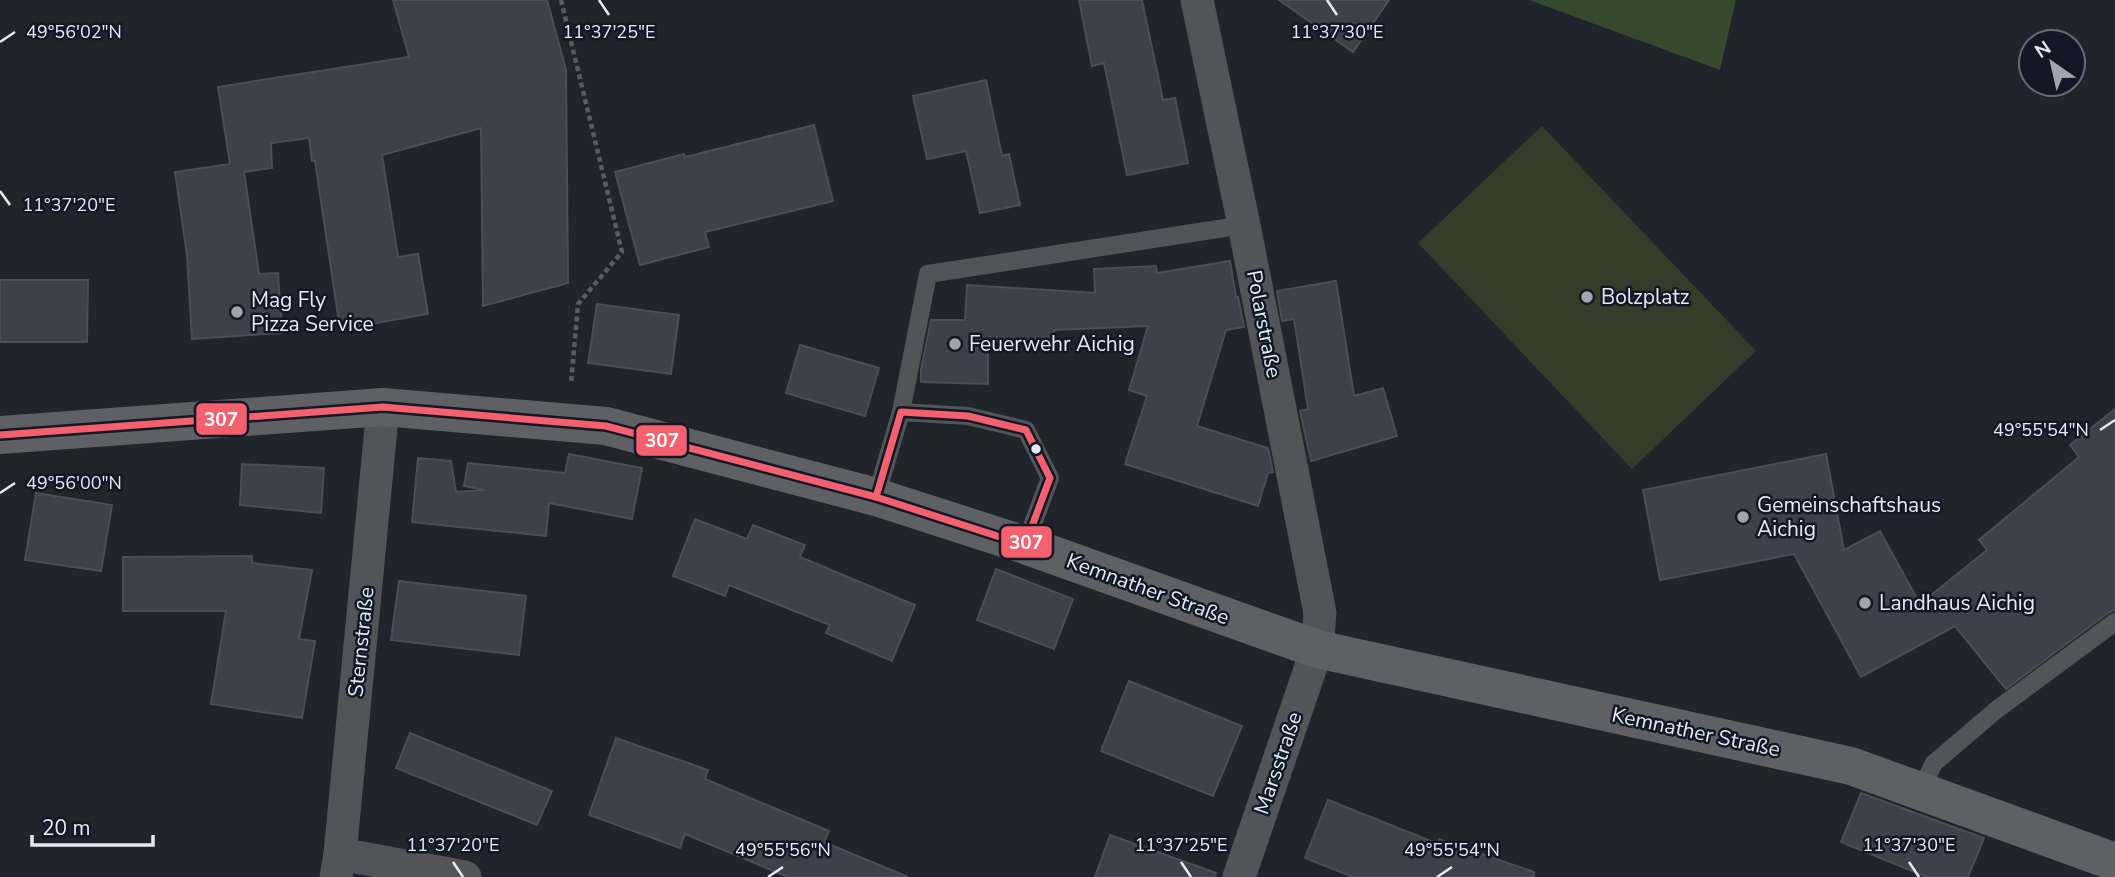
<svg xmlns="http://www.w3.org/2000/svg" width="2115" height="877" font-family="'Nunito Sans',sans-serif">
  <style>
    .green { fill: #303e2a }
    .forest { fill: #36492e }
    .building { fill: #3c414a; stroke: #4b4e54; stroke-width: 2 }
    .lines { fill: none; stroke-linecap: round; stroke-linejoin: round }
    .path { stroke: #5a5c5f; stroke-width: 4.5; stroke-dasharray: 5 3.5; stroke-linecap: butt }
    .lane { stroke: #535457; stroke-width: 18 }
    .street { stroke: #535457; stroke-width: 33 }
    .secondary { stroke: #5e6063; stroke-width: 38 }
    .bus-1-casing { stroke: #121926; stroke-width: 12 }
    .bus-1 { stroke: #f5606f; stroke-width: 7 }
    .ticks { fill: none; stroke: #e4eaf3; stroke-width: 2.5 }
    .poi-dot { fill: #9fa5ad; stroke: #121926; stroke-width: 2.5 }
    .bus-dot { fill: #e4eaf3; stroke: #121926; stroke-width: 2.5 }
    .labels { text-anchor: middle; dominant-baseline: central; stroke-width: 5; stroke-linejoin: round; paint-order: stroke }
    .poi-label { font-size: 21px; fill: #e4eaf3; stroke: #121926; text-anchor: start }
    .street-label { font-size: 21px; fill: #e4eaf3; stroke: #121926 }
    .ticks-label { font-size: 18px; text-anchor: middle; fill: #e4eaf3; stroke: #121926; stroke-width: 5; stroke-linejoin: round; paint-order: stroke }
    .line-badge { stroke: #121926; stroke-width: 2.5 }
    .badge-label { font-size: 19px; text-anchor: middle; font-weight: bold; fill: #fff }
  </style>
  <rect width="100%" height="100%" fill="#20242b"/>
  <path class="green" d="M 1542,126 L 1756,351 L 1632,469 L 1418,243 Z"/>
  <path class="forest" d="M 1529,0 L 1736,0 L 1720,70 Z"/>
  <g class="building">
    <path d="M 393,0 L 547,0 L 566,70 L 568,283 L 483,306 L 481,128 L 382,155 L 398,257 L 418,254 L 428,314 L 340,329 L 315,161 L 312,161 L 309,138 L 271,143 L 272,168 L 244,172 L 259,274 L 278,273 L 282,333 L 192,339 L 187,255 L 175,172 L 230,164 L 218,87 L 409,57 Z"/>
    <path d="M 1079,0 L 1142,0 L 1163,100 L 1175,98 L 1188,163 L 1127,175 L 1104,63 L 1092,66 Z"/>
    <path d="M 1279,0 L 1389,0 L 1353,52 Z"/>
    <path d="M 986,80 L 1002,156 L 1009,154 L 1020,205 L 980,213 L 966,151 L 927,159 L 913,96 Z"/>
    <path d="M 814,125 L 833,201 L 705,232 L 709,247 L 640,265 L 615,172 L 684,154 L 685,157 Z"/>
    <path d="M 1230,261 L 1236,297 L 1238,297 L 1244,327 L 1226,330 L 1197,426 L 1268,448 L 1273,472 L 1268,473 L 1258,506 L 1125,464 L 1147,396 L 1129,390 L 1148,326 L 1054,330 L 1053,344 L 988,341 L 988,384 L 921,382 L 921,370 L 931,320 L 965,320 L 967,285 L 1095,293 L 1094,269 L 1156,266 L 1157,273 Z"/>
    <path d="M 0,280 L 88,280 L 87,342 L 0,342 Z"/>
    <path d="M 1336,281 L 1354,396 L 1383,388 L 1397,436 L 1311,461 L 1300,411 L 1308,409 L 1294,319 L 1282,321 L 1277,291 Z"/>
    <path d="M 597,304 L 679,315 L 671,374 L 588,363 Z"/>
    <path d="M 800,345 L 879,368 L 865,416 L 786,393 Z"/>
    <path d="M 2115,409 L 2115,610 L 2108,613 L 2006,689 L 1955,626 L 1861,677 L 1794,554 L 1660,580 L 1643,490 L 1826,454 L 1844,550 L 1880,531 L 1920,604 L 1987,550 L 1979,540 L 2079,457 L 2070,445 Z"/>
    <path d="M 569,454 L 642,468 L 632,519 L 549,503 L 546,536 L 412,522 L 418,458 L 451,461 L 456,492 L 484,490 L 464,486 L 468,463 L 565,473 Z"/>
    <path d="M 242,464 L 324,468 L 321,513 L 240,505 Z"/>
    <path d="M 36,493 L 112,505 L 101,571 L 25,560 Z"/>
    <path d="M 695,519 L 747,539 L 753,525 L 805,545 L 800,557 L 915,605 L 892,661 L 826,633 L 830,625 L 729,585 L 725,596 L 673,576 Z"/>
    <path d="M 252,556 L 252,563 L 312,570 L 299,639 L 315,641 L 302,718 L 211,704 L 226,611 L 123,611 L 123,557 Z"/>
    <path d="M 996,569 L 1073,599 L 1054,649 L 977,620 Z"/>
    <path d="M 399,581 L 526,596 L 519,655 L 391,640 Z"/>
    <path d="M 1129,681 L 1242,726 L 1213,796 L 1101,751 Z"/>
    <path d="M 410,733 L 552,791 L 537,825 L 396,768 Z"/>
    <path d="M 616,738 L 708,770 L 705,779 L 829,831 L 824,842 L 908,877 L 788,877 L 685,834 L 680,848 L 589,815 Z"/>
    <path d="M 1861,793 L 1984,838 L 1968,877 L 1927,877 L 1841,842 Z"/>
    <path d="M 1328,800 L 1438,844 L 1439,839 L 1534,872 L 1534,877 L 1353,877 L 1305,858 Z"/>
    <path d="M 1110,835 L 1216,873 L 1215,877 L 1095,877 Z"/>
  </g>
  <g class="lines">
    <path class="path" d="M 561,0 L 622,252 L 578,304 L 571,384"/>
    <g class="lane">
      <path d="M 901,412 L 928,274 L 1244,225"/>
      <path d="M 876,497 L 901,412 L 968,416 L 1026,430 L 1050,478 L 1025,545"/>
      <path d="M 1920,791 L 1934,763 L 1995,711 L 2115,622"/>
    </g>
    <g class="street">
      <path d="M 1197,0 L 1244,225 L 1320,613 L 1317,649 L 1239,877"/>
      <path d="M 340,854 L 465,877"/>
      <path d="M 336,877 L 340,854 L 383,407"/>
    </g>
    <path class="secondary" d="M 0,435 L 383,407 L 606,426 L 876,497 L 1025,545 L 1317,649 L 1851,766 L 2115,862"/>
    <defs>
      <g id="bus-1">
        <path d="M 901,412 L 968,416 L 1026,430 L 1050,478 L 1025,545 L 876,497 Z"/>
        <path d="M 0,435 L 383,407 L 606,426 L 876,497"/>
      </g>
    </defs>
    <use href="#bus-1" class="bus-1-casing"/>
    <use href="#bus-1" class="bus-1"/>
  </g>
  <path class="ticks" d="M 599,0 L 609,15M 1327,0 L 1337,15M 0,42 L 15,32M 0,191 L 10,205M 2100,430 L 2115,420M 0,493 L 15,483M 453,862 L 463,877M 1181,862 L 1191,877M 1909,862 L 1919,877M 768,877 L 783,867M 1437,877 L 1452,867"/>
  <g class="poi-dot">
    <circle cx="1587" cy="297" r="7"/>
    <circle cx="237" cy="312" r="7"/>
    <circle cx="955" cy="344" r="7"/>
    <circle cx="1743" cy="517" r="7"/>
    <circle cx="1865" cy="603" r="7"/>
  </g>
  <circle class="bus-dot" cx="1036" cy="449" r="6"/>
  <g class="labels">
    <g class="poi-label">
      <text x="1601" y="297">Bolzplatz</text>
      <text x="251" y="300">Mag Fly<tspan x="251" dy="24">Pizza Service</tspan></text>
      <text x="969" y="344">Feuerwehr Aichig</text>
      <text x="1757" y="505">Gemeinschaftshaus<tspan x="1757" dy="24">Aichig</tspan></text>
      <text x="1879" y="603">Landhaus Aichig</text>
    </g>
    <g class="street-label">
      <text transform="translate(1264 324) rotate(79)">Polarstraße</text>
      <text transform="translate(1148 589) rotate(20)">Kemnather Straße</text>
      <text transform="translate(361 642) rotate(-84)">Sternstraße</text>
      <text transform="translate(1696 732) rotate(12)">Kemnather Straße</text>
      <text transform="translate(1278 763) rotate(-71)">Marsstraße</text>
    </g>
  </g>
  <g class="ticks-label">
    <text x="609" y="38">11°37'25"E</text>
    <text x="1337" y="38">11°37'30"E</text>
    <text x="74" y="38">49°56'02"N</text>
    <text x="69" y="211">11°37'20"E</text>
    <text x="2041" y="436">49°55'54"N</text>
    <text x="74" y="489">49°56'00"N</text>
    <text x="453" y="851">11°37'20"E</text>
    <text x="1181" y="851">11°37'25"E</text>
    <text x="1909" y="851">11°37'30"E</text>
    <text x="783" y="856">49°55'56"N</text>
    <text x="1452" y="856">49°55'54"N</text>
  </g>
  <g class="line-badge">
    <rect x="195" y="402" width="53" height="34" rx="7" fill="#f5606f"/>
    <rect x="635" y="424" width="53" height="33" rx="7" fill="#f5606f"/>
    <rect x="1000" y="525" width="53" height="34" rx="7" fill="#f5606f"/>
  </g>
  <g class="badge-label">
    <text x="221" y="426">307</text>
    <text x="662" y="447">307</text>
    <text x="1026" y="549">307</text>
  </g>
  <g transform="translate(2052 63) rotate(326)"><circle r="33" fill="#121926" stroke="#666d78" stroke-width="2"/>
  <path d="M0-5L12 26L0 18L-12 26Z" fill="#9fa5ad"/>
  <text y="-10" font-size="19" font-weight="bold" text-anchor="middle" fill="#e4eaf3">N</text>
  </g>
  <path d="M32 835v10h121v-10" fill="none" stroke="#e4eaf3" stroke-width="3.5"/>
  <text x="42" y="835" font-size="21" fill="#e4eaf3" stroke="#121926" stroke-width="5" paint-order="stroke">20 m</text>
</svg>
